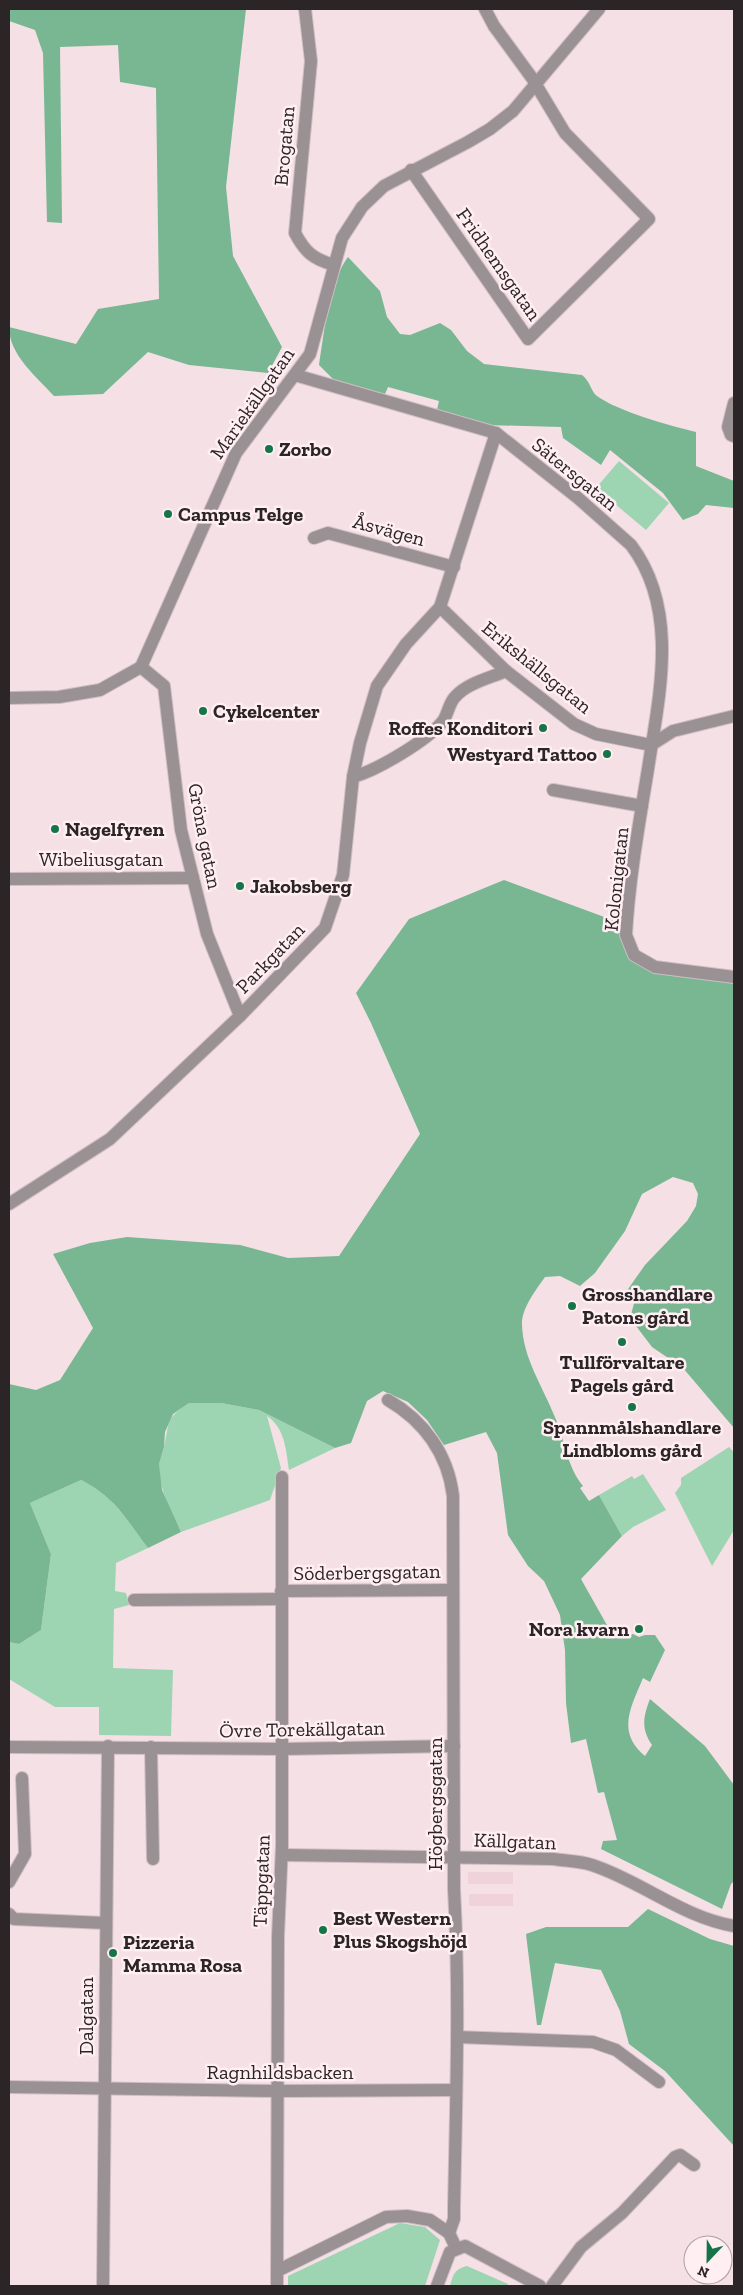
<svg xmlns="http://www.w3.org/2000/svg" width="743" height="2295" font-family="'Zilla Slab',serif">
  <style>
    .built { fill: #efd2da }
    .green { fill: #9dd5b3 }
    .forest { fill: #78b792 }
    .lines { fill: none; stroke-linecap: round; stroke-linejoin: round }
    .minor-casing { stroke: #d0bec3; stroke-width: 14 }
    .minor { stroke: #9a9194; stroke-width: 12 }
    .poi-dot { fill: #167449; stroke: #ffeef2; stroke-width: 2 }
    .labels { text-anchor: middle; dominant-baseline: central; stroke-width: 5; stroke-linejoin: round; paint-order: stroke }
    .street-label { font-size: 20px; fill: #2c2527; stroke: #ffeef2 }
    .poi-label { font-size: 20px; font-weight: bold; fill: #2c2527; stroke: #ffeef2; text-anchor: start }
  </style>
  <rect width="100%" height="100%" fill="#f4e0e5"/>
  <g class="built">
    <rect x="468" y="1872" width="45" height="12"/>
    <rect x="469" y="1894" width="44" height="12"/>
  </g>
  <g class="green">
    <path d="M 619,461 L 669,503 L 646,530 L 596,488 Z"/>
    <path d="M 189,1403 L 221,1403 L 259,1410 L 335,1448 L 289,1470 C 286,1450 285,1428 267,1416 L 281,1468 L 270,1500 L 181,1532 C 171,1511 159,1490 159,1466 C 159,1460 163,1453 164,1447 C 170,1421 165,1419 189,1403 Z"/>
    <path d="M 729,1447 L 734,1452 L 734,1530 L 712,1566 L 675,1493 L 681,1485 L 681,1478 Z"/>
    <path d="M 643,1474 L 666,1510 L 633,1527 L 622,1536 L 599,1495 L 632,1476 L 634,1479 Z"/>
    <path d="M 81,1480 C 112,1494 128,1521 148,1548 L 116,1563 L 115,1591 L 126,1593 L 129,1605 L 114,1609 L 113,1668 L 173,1670 L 171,1736 L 99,1735 L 99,1707 L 55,1707 L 9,1679 L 9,1642 L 19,1644 L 41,1630 L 51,1554 L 30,1503 Z"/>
    <path d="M 400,2223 L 425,2227 L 440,2240 L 425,2286 L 288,2286 L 288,2276 Z"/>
    <path d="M 467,2266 L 508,2284 L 507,2286 L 450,2286 C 453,2274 455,2269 467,2266 Z"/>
  </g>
  <g class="forest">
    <path d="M 9,9 L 246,9 L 226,187 L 233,256 L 282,347 L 268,373 L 189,365 L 148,352 L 103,394 L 54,396 C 37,377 9,355 9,327 L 76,344 L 98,309 L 159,299 L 156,88 L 120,82 L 118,45 L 60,47 L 62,223 L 47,222 L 43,53 L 35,30 L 9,21 Z"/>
    <path d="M 348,257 L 380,291 L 387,317 L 400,334 L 410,335 L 440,323 L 451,330 L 467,351 L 484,364 L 582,375 C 591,382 591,392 597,396 C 617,411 671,426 696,432 L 696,466 L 734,481 L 734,508 L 706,505 L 698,514 L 683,520 L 663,493 L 610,450 L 601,465 L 563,438 L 561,427 L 486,425 L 436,414 L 439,401 L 388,387 L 383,399 L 334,380 L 319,365 C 324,333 329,282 348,257 Z"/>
    <path d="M 504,880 L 626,925 L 626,935 L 645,961 L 734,977 L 734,1428 L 683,1368 L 652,1347 L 630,1318 L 635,1300 L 626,1292 L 645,1265 L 687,1221 L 696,1206 L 698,1194 L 693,1183 L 673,1177 L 642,1194 L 625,1231 L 595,1273 L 580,1286 L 560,1276 L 545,1277 C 536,1290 521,1309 522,1325 C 523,1358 542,1385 554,1415 C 565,1439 566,1465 583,1486 L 580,1488 L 589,1501 L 599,1495 L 622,1536 L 581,1579 L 608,1627 L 622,1637 L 633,1634 L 639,1637 L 645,1635 L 655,1635 L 665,1650 L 650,1682 L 643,1678 C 631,1707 616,1732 645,1756 L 652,1745 C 641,1729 643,1717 650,1699 L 705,1746 L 734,1785 L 734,1881 L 731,1884 L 722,1909 L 601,1849 L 603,1841 L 617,1840 L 604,1792 L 598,1793 L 586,1739 L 571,1743 L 566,1703 L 565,1650 L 560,1615 L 544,1581 L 528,1566 L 508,1535 L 497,1453 L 486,1432 L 444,1445 L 427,1420 L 408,1402 L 383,1391 L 367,1401 L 351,1443 L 335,1448 L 259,1410 L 221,1403 L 189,1403 L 173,1414 L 165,1432 L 164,1447 L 159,1464 L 162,1490 L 181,1532 L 148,1548 C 126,1519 115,1497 81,1480 L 30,1503 L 51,1554 L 41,1630 L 19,1644 L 9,1642 L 9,1384 L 36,1390 L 60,1380 L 93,1328 L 53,1254 L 90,1243 L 127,1237 L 240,1245 L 288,1258 L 339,1256 L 420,1134 L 371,1023 L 356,993 L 409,919 Z"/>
    <path d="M 648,1909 L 710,1939 L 734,1946 L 734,2146 L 665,2071 L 629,2044 L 620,2011 L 601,1970 L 555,1963 L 541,2025 L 537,2025 L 526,1934 L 546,1927 L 628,1927 Z"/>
  </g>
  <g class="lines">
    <defs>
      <g id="minor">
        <path d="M 305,9 L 311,61 L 295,233 C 305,252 313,259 334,265"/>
        <path d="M 411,170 L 528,339 L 649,219 L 565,133 L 532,78 L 494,26 L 485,9"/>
        <path d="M 295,375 L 496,433 L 578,498 L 631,545 C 680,610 659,696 648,769 C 639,824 629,880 626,935 L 634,955 L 655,967 L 734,977"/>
        <path d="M 734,403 L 728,427 L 731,435 L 734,436"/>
        <path d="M 314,538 L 328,533 L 454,567"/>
        <path d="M 440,607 L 506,671 L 574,724 L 596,734 L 651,745 L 673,731 L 734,716"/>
        <path d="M 141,667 L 164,686 L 181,830 L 207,934 L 240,1016"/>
        <path d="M 9,698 L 59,697 L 100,690 L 141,667 L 236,453 L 310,354 L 342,238 L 362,207 L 384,186 L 468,142 L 490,129 L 513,111 L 599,9"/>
        <path d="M 353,777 C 377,770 427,741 443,721 C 448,714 449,703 455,697 C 467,683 490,678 506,671"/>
        <path d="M 553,790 L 642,806"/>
        <path d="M 9,879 L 193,878"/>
        <path d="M 9,1204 L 110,1139 L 240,1016 L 325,928 L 343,875 L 353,777 L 360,743 L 377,686 L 406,644 L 440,607 L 496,433"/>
        <path d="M 388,1400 C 424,1421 448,1454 453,1496 L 454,1889 C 460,1995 456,2102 454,2208 L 454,2219 L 449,2233"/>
        <path d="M 281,1591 L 453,1590"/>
        <path d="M 134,1600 L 281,1599"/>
        <path d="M 9,1747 L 282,1749 L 454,1746"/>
        <path d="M 151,1747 L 153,1859"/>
        <path d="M 282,1855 L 553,1859 C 566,1861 580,1861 592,1865 C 641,1881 682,1917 734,1926"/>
        <path d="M 9,1882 L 25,1854 L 22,1778"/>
        <path d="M 9,1914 L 14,1919 L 105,1923"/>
        <path d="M 457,2037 L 593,2042 L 616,2050 L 659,2082"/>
        <path d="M 9,2087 L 278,2091 L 455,2090"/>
        <path d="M 277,2271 L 386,2217 L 407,2216 L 430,2220 L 449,2233 L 456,2248"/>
        <path d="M 103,2286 L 108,1746"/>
        <path d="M 277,2286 L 278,1936 L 282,1845 L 282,1477"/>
        <path d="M 437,2286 L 450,2252 L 465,2246 L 540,2286"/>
        <path d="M 552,2286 L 581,2247 L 622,2213 L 675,2157 L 680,2155 L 694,2165"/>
      </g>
    </defs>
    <use href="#minor" class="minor-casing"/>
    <use href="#minor" class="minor"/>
  </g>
  <g class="poi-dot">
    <circle cx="269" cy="449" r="5"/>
    <circle cx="168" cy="514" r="5"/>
    <circle cx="203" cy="711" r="5"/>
    <circle cx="543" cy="728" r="5"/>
    <circle cx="607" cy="754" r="5"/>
    <circle cx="55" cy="829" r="5"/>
    <circle cx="240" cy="886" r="5"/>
    <circle cx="572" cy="1306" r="5"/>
    <circle cx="622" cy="1342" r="5"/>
    <circle cx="632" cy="1407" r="5"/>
    <circle cx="639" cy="1629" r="5"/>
    <circle cx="323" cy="1930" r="5"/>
    <circle cx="113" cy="1953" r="5"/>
  </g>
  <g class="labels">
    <g class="street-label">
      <text transform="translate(284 146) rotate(-85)">Brogatan</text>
      <text transform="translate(499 264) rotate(55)">Fridhemsgatan</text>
      <text transform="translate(252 403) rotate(-55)">Mariekällgatan</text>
      <text transform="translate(575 474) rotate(39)">Sätersgatan</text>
      <text transform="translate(389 530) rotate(15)">Åsvägen</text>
      <text transform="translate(537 667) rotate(39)">Erikshällsgatan</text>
      <text transform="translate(205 836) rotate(79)">Gröna gatan</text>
      <text x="101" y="859">Wibeliusgatan</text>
      <text transform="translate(616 879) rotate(-84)">Kolonigatan</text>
      <text transform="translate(270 958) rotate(-46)">Parkgatan</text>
      <text transform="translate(367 1572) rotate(-1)">Söderbergsgatan</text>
      <text transform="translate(302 1729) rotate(-1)">Övre Torekällgatan</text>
      <text transform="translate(435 1804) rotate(-90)">Högbergsgatan</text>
      <text transform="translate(515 1841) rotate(2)">Källgatan</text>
      <text transform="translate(261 1881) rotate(-88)">Täppgatan</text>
      <text transform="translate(86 2016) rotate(-90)">Dalgatan</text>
      <text x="280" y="2072">Ragnhildsbacken</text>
    </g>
    <g class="poi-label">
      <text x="279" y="449">Zorbo</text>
      <text x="178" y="514">Campus Telge</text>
      <text x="213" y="711">Cykelcenter</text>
      <text x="533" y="728" text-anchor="end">Roffes Konditori</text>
      <text x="597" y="754" text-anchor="end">Westyard Tattoo</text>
      <text x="65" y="829">Nagelfyren</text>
      <text x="250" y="886">Jakobsberg</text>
      <text x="582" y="1294">Grosshandlare<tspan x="582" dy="23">Patons gård</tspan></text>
      <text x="622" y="1362" text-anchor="middle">Tullförvaltare<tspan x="622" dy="23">Pagels gård</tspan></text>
      <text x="632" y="1427" text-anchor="middle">Spannmålshandlare<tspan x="632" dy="23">Lindbloms gård</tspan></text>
      <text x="629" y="1629" text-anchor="end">Nora kvarn</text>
      <text x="333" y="1918">Best Western<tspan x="333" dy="23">Plus Skogshöjd</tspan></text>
      <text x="123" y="1942">Pizzeria<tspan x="123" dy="23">Mamma Rosa</tspan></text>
    </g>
  </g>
  <rect width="743" height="2295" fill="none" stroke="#2c2527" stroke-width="20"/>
  <g transform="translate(708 2260) rotate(202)"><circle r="24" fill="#ffeef2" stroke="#ab9ea1"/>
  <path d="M0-4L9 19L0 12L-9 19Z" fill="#167449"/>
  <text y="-8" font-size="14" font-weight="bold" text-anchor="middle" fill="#2c2527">N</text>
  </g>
</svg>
